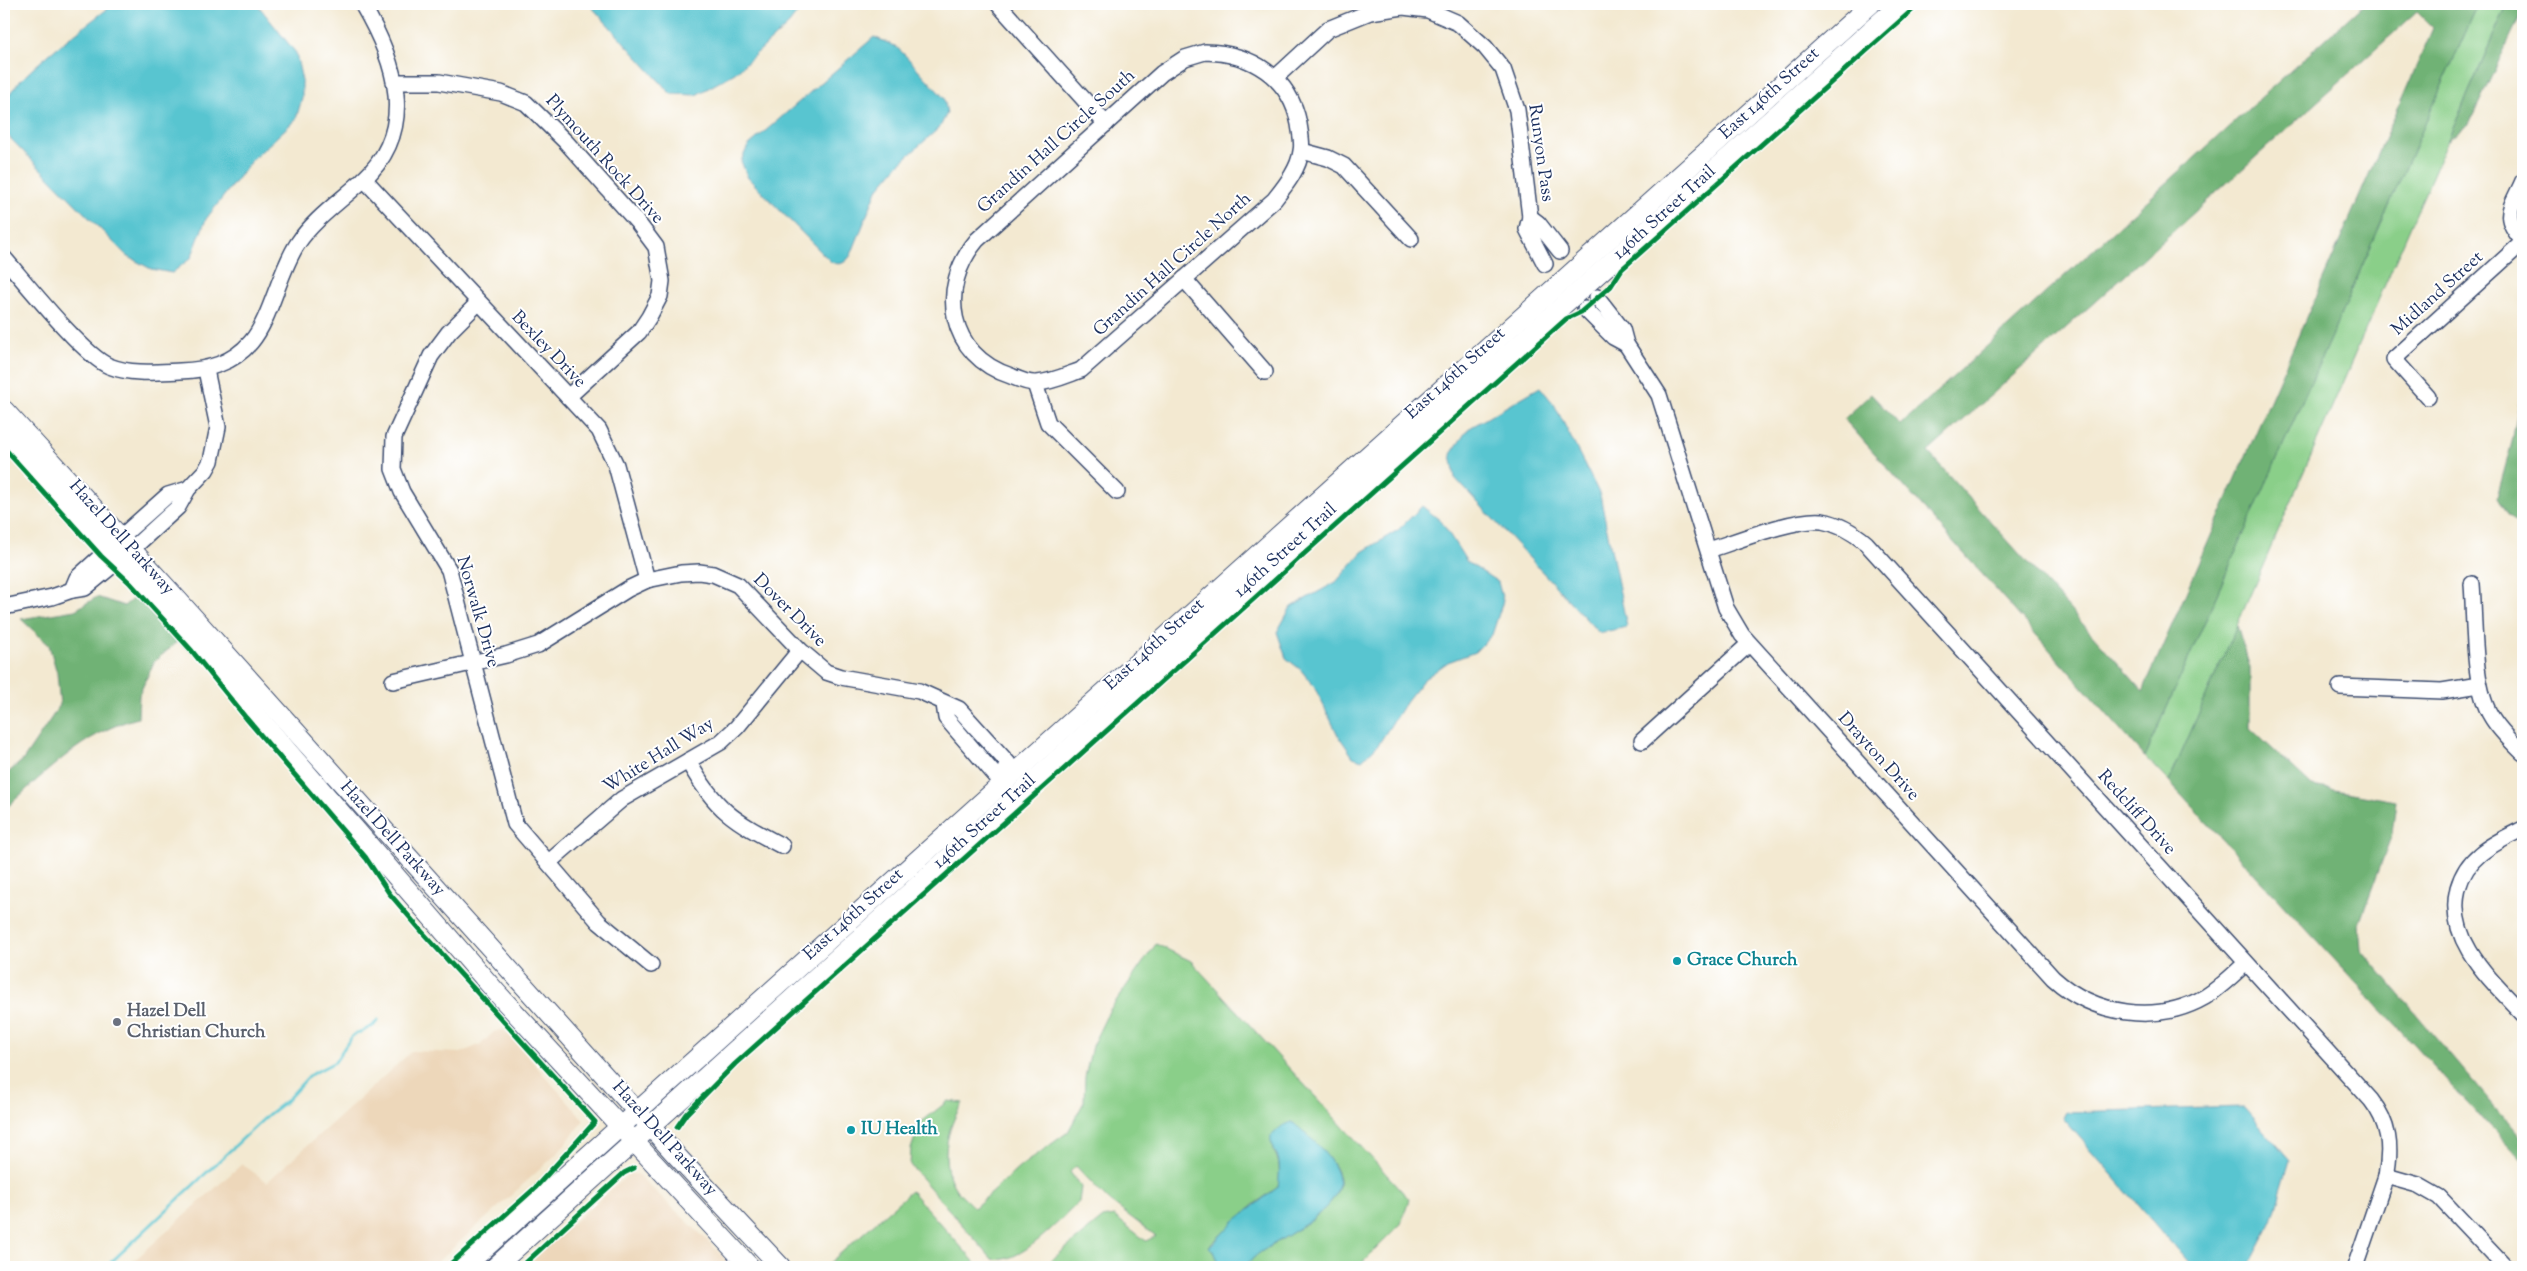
<svg xmlns="http://www.w3.org/2000/svg" width="2527" height="1271" font-family="'Sorts Mill Goudy',serif">
  <style>
    .built { fill: #edd7ba }
    .green { fill: #8acf89; stroke: #527f74 }
    .forest { fill: #6fb275; stroke: #45706a; fill-rule: evenodd }
    .water { fill: #58c5d0; stroke: #3a7a97 }
    .lines { fill: none; stroke-linecap: round; stroke-linejoin: round }
    .stream { stroke: #58c5d0; stroke-width: 3 }
    .minor-casing { stroke: #3b4b6f; stroke-width: 18 }
    .major-casing { stroke: #3b4b6f; stroke-width: 21 }
    .minor { stroke: #fff; stroke-width: 15 }
    .major { stroke: #fff; stroke-width: 19 }
    .cycleway-casing { stroke: #fff; stroke-width: 8 }
    .cycleway { stroke: #00873e; stroke-width: 5 }
    .culture-dot { fill: #0f9aa8; stroke: #fff; stroke-width: 2 }
    .worship-dot { fill: #6b7280; stroke: #fff; stroke-width: 2 }
    .labels { text-anchor: middle; dominant-baseline: central; stroke-width: 4; stroke-linejoin: round; paint-order: stroke }
    .street-label { font-size: 18px; fill: #1b2f5e; stroke: #fff }
    .culture-label { font-size: 18px; font-weight: bold; fill: #0d838f; stroke: #fff; text-anchor: start }
    .worship-label { font-size: 18px; font-weight: bold; fill: #5b616d; stroke: #fff; text-anchor: start }
  </style>
  <rect width="100%" height="100%" fill="#fff"/>
  <filter id="ink" filterUnits="userSpaceOnUse"><feTurbulence type="fractalNoise" baseFrequency=".02" numOctaves="2"/><feDisplacementMap in="SourceGraphic" scale="10" xChannelSelector="R" yChannelSelector="G"/><feConvolveMatrix kernelMatrix="1 2 1 2 8 2 1 2 1" color-interpolation-filters="sRGB"/></filter>
  <filter id="wash" filterUnits="userSpaceOnUse"><feTurbulence type="fractalNoise" baseFrequency=".0096" numOctaves="4" result="noise"/><feDisplacementMap in="SourceGraphic" scale="20" xChannelSelector="R" yChannelSelector="G"/><feGaussianBlur stdDeviation="1.12" result="paint"/><feColorMatrix in="noise" values="0 0 0 0 0 0 0 0 0 0 0 0 0 0 0 0 0 1.4 0 .05"/><feComposite in="paint" operator="in"/></filter>
  <g filter="url(#wash)">
    <rect width="100%" height="100%" fill="#f3e9d1"/>
    <g class="built">
      <path d="M 503,1029 L 584,1120 L 559,1152 L 432,1267 L 127,1267 L 242,1164 L 267,1182 L 412,1051 L 461,1053 L 481,1044 L 494,1032 Z"/>
      <path d="M 629,1174 L 637,1174 L 711,1244 L 732,1267 L 523,1267 Z"/>
    </g>
    <g class="green">
      <path d="M 2478,4 L 2507,4 L 2169,782 L 2145,757 Z"/>
      <path d="M 1156,944 L 1191,961 L 1409,1199 L 1401,1224 L 1358,1267 L 1243,1267 C 1248,1263 1253,1258 1258,1254 C 1277,1240 1345,1209 1339,1178 C 1335,1160 1316,1146 1305,1132 L 1272,1149 C 1281,1160 1280,1174 1278,1187 L 1253,1205 L 1212,1243 L 1209,1248 L 1215,1253 L 1218,1262 L 1229,1267 L 1175,1267 L 1166,1265 L 1162,1267 L 1043,1267 L 1103,1218 L 1114,1216 L 1146,1241 L 1156,1236 L 1108,1200 L 1076,1166 L 1070,1172 L 1081,1187 L 1079,1202 C 1059,1220 1020,1266 992,1259 L 910,1165 L 911,1149 L 920,1123 L 948,1101 L 963,1103 C 946,1128 938,1164 957,1191 C 962,1197 969,1202 974,1208 L 1021,1166 L 1068,1132 L 1084,1102 L 1085,1077 L 1092,1046 L 1109,1011 Z"/>
      <path d="M 911,1191 L 979,1267 L 825,1267 Z"/>
    </g>
    <g class="forest">
      <path d="M 2364,4 L 2478,4 L 2145,757 L 1844,419 L 1871,394 L 1900,425 ZM 2417,12 L 2433,28 L 2143,691 L 1928,452 Z"/>
      <path d="M 2507,4 L 2523,4 L 2523,10 L 2469,124 L 2448,140 Z"/>
      <path d="M 2523,383 L 2523,529 L 2508,516 L 2497,497 L 2512,442 Z"/>
      <path d="M 97,597 L 124,606 L 135,597 L 178,641 L 154,662 L 139,695 L 138,718 C 84,732 44,774 4,810 L 4,776 L 23,760 L 60,705 L 57,673 L 49,645 L 21,619 L 75,610 Z"/>
      <path d="M 2237,625 L 2250,668 L 2250,728 L 2312,786 L 2396,801 L 2392,834 L 2359,924 L 2361,949 L 2523,1140 L 2523,1162 L 2169,782 Z"/>
    </g>
    <g class="water">
      <path d="M 114,4 L 257,4 L 296,53 L 302,81 L 302,98 L 296,119 L 251,161 L 206,219 L 191,258 L 172,273 L 151,269 L 127,256 L 4,132 C 4,124 1,110 5,102 C 17,74 88,24 114,4 Z"/>
      <path d="M 589,4 L 804,4 L 789,24 L 735,73 L 696,95 L 671,94 Z"/>
      <path d="M 874,37 L 895,46 L 905,55 L 944,98 L 947,113 L 940,127 L 899,164 L 877,190 L 851,255 C 845,263 841,266 831,262 L 748,178 L 741,161 L 748,146 Z"/>
      <path d="M 1540,387 L 1554,404 L 1600,495 L 1627,627 L 1599,633 L 1455,478 L 1451,454 L 1468,429 Z"/>
      <path d="M 1422,506 L 1441,521 L 1467,562 L 1498,582 L 1503,601 L 1492,635 L 1475,652 L 1448,662 L 1423,680 L 1405,703 L 1378,745 L 1362,760 L 1353,757 L 1338,735 L 1315,688 L 1301,670 L 1286,658 L 1277,632 L 1291,607 L 1336,582 L 1362,552 L 1398,530 Z"/>
      <path d="M 2244,1107 L 2290,1160 L 2272,1221 L 2248,1267 L 2192,1267 L 2063,1118 L 2066,1112 Z"/>
      <path d="M 1292,1122 C 1308,1135 1333,1156 1338,1178 C 1346,1208 1277,1240 1258,1254 C 1253,1258 1248,1263 1243,1267 L 1229,1267 L 1218,1262 L 1215,1253 L 1209,1248 L 1233,1222 L 1278,1187 C 1279,1178 1281,1164 1277,1155 C 1273,1148 1270,1145 1271,1136 L 1282,1126 Z"/>
    </g>
    <g class="lines">
      <path class="stream" d="M 106,1267 L 269,1114 L 286,1101 L 310,1075 L 335,1062 L 352,1036 L 373,1026 L 378,1020"/>
    </g>
  </g>
  <g filter="url(#ink)">
    <g class="lines">
      <defs>
        <g id="minor">
          <path d="M 998,4 L 1106,124"/>
          <path d="M 1205,52 C 1251,53 1290,77 1299,124 C 1300,132 1303,143 1301,151 C 1299,169 1285,186 1274,200 L 1081,370 C 1067,375 1052,382 1037,383 C 1029,384 1018,379 1011,376 C 948,356 937,287 977,240 L 1162,73 L 1185,58 Z"/>
          <path d="M 1276,77 L 1328,29 L 1370,12 L 1403,7 L 1428,10 L 1458,23 L 1485,47 L 1503,69 L 1517,110 L 1530,217"/>
          <path d="M 396,82 L 439,82 L 501,93 L 526,103 L 566,142 L 638,223 L 656,247 L 662,281 L 660,296 L 649,317 L 639,332 L 568,397"/>
          <path d="M 1302,151 L 1328,158 L 1344,166 L 1411,239"/>
          <path d="M 364,179 L 599,430 L 616,465 L 647,580"/>
          <path d="M 2523,181 C 2511,209 2500,215 2523,241"/>
          <path d="M 4,258 C 25,282 84,356 109,366 C 132,375 157,372 180,371 C 208,370 232,364 251,342 C 271,319 279,271 298,243 C 314,219 342,200 363,180 C 419,128 395,60 362,4"/>
          <path d="M 1545,264 L 1527,229 L 1530,217 L 1538,223 L 1560,251"/>
          <path d="M 1184,279 L 1265,372"/>
          <path d="M 1597,297 L 1622,329 L 1626,344 L 1659,395 L 1726,608 L 1742,635 L 2053,978 C 2094,1015 2156,1025 2205,997 C 2220,988 2233,975 2246,963"/>
          <path d="M 478,303 L 449,332 L 431,356 L 394,437 L 393,469 L 402,492 L 449,570 L 515,824 L 599,922 L 651,965"/>
          <path d="M 1585,309 L 1613,337 L 1626,344"/>
          <path d="M 1035,384 L 1048,423 L 1117,492"/>
          <path d="M 2428,397 L 2394,359 L 2523,242"/>
          <path d="M 121,537 L 168,495 L 188,489"/>
          <path d="M 132,549 L 178,507 L 188,489 L 206,470 L 211,461 L 218,427 L 206,370"/>
          <path d="M 1709,550 C 1737,541 1794,518 1822,521 C 1839,524 1853,532 1866,543 L 2371,1100 C 2389,1123 2392,1147 2386,1176 L 2355,1267"/>
          <path d="M 2472,584 C 2475,620 2472,686 2491,716 C 2499,730 2512,742 2523,753"/>
          <path d="M 72,590 L 77,578 L 109,549"/>
          <path d="M 4,607 L 52,597 L 72,590 L 85,588 L 119,560"/>
          <path d="M 393,681 L 506,655 L 538,645 L 628,589 L 647,580 L 681,573 L 699,572 L 713,574 L 738,585 L 800,650 L 826,672 L 841,677 L 919,691 L 959,709 L 1008,763 L 1004,772 L 995,775 L 946,718 L 944,704"/>
          <path d="M 2340,687 L 2442,691 L 2479,685"/>
          <path d="M 1642,741 L 1749,644"/>
          <path d="M 688,761 C 716,811 733,820 782,846"/>
          <path d="M 2523,829 C 2509,836 2493,843 2480,854 C 2469,863 2462,874 2458,888 C 2445,940 2491,980 2523,1014"/>
          <path d="M 549,862 L 622,799 L 721,742 L 737,727 L 800,650"/>
          <path d="M 2386,1176 L 2418,1185 L 2439,1197 L 2505,1267"/>
        </g>
        <g id="major">
          <path d="M 4,410 L 176,598 L 675,1154 L 781,1267"/>
          <path d="M 4,433 L 201,651 L 497,993 L 750,1267"/>
          <path d="M 464,1267 L 1871,4"/>
          <path d="M 495,1267 L 1278,560 L 1900,4"/>
        </g>
      </defs>
      <use href="#minor" class="minor-casing"/>
      <use href="#major" class="major-casing"/>
      <use href="#minor" class="minor"/>
      <use href="#major" class="major"/>
      <defs>
        <g id="cycleway">
          <path d="M 4,448 L 101,556 L 130,583 L 192,651 L 246,718 L 366,858 L 389,893 L 424,934 L 595,1122 L 535,1188 L 447,1267"/>
          <path d="M 677,1127 L 686,1114 L 735,1064 L 1566,319 L 1581,312 L 1611,286 L 1622,269 L 1919,4"/>
          <path d="M 521,1267 L 624,1173 L 634,1168"/>
        </g>
      </defs>
      <use href="#cycleway" class="cycleway-casing"/>
      <use href="#cycleway" class="cycleway"/>
    </g>
  </g>
  <g class="culture-dot">
    <circle cx="1677" cy="961" r="5"/>
    <circle cx="851" cy="1130" r="5"/>
  </g>
  <circle class="worship-dot" cx="117" cy="1022" r="5"/>
  <g class="labels">
    <g class="street-label">
      <text transform="translate(1770 94) rotate(-42)">East 146th Street</text>
      <text transform="translate(1057 142) rotate(-42)">Grandin Hall Circle South</text>
      <text transform="translate(1540 153) rotate(82)">Runyon Pass</text>
      <text transform="translate(604 160) rotate(48)">Plymouth Rock Drive</text>
      <text transform="translate(1665 213) rotate(-42)">146th Street Trail</text>
      <text transform="translate(1173 265) rotate(-42)">Grandin Hall Circle North</text>
      <text transform="translate(2438 294) rotate(-42)">Midland Street</text>
      <text transform="translate(548 350) rotate(46)">Bexley Drive</text>
      <text transform="translate(1456 374) rotate(-42)">East 146th Street</text>
      <text transform="translate(121 538) rotate(48)">Hazel Dell Parkway</text>
      <text transform="translate(1286 551) rotate(-42)">146th Street Trail</text>
      <text transform="translate(789 611) rotate(45)">Dover Drive</text>
      <text transform="translate(477 612) rotate(74)">Norwalk Drive</text>
      <text transform="translate(1155 645) rotate(-42)">East 146th Street</text>
      <text transform="translate(659 756) rotate(-32)">White Hall Way</text>
      <text transform="translate(1878 757) rotate(48)">Drayton Drive</text>
      <text transform="translate(2136 813) rotate(48)">Redcliff Drive</text>
      <text transform="translate(985 822) rotate(-42)">146th Street Trail</text>
      <text transform="translate(392 839) rotate(48)">Hazel Dell Parkway</text>
      <text transform="translate(854 915) rotate(-42)">East 146th Street</text>
      <text transform="translate(664 1139) rotate(48)">Hazel Dell Parkway</text>
    </g>
    <g class="culture-label">
      <text x="1687" y="961">Grace Church</text>
      <text x="861" y="1130">IU Health</text>
    </g>
    <g class="worship-label">
      <text x="127" y="1012">Hazel Dell<tspan x="127" dy="21">Christian Church</tspan></text>
    </g>
  </g>
  <rect width="2527" height="1271" fill="none" stroke="#fff" stroke-width="20"/>
</svg>
